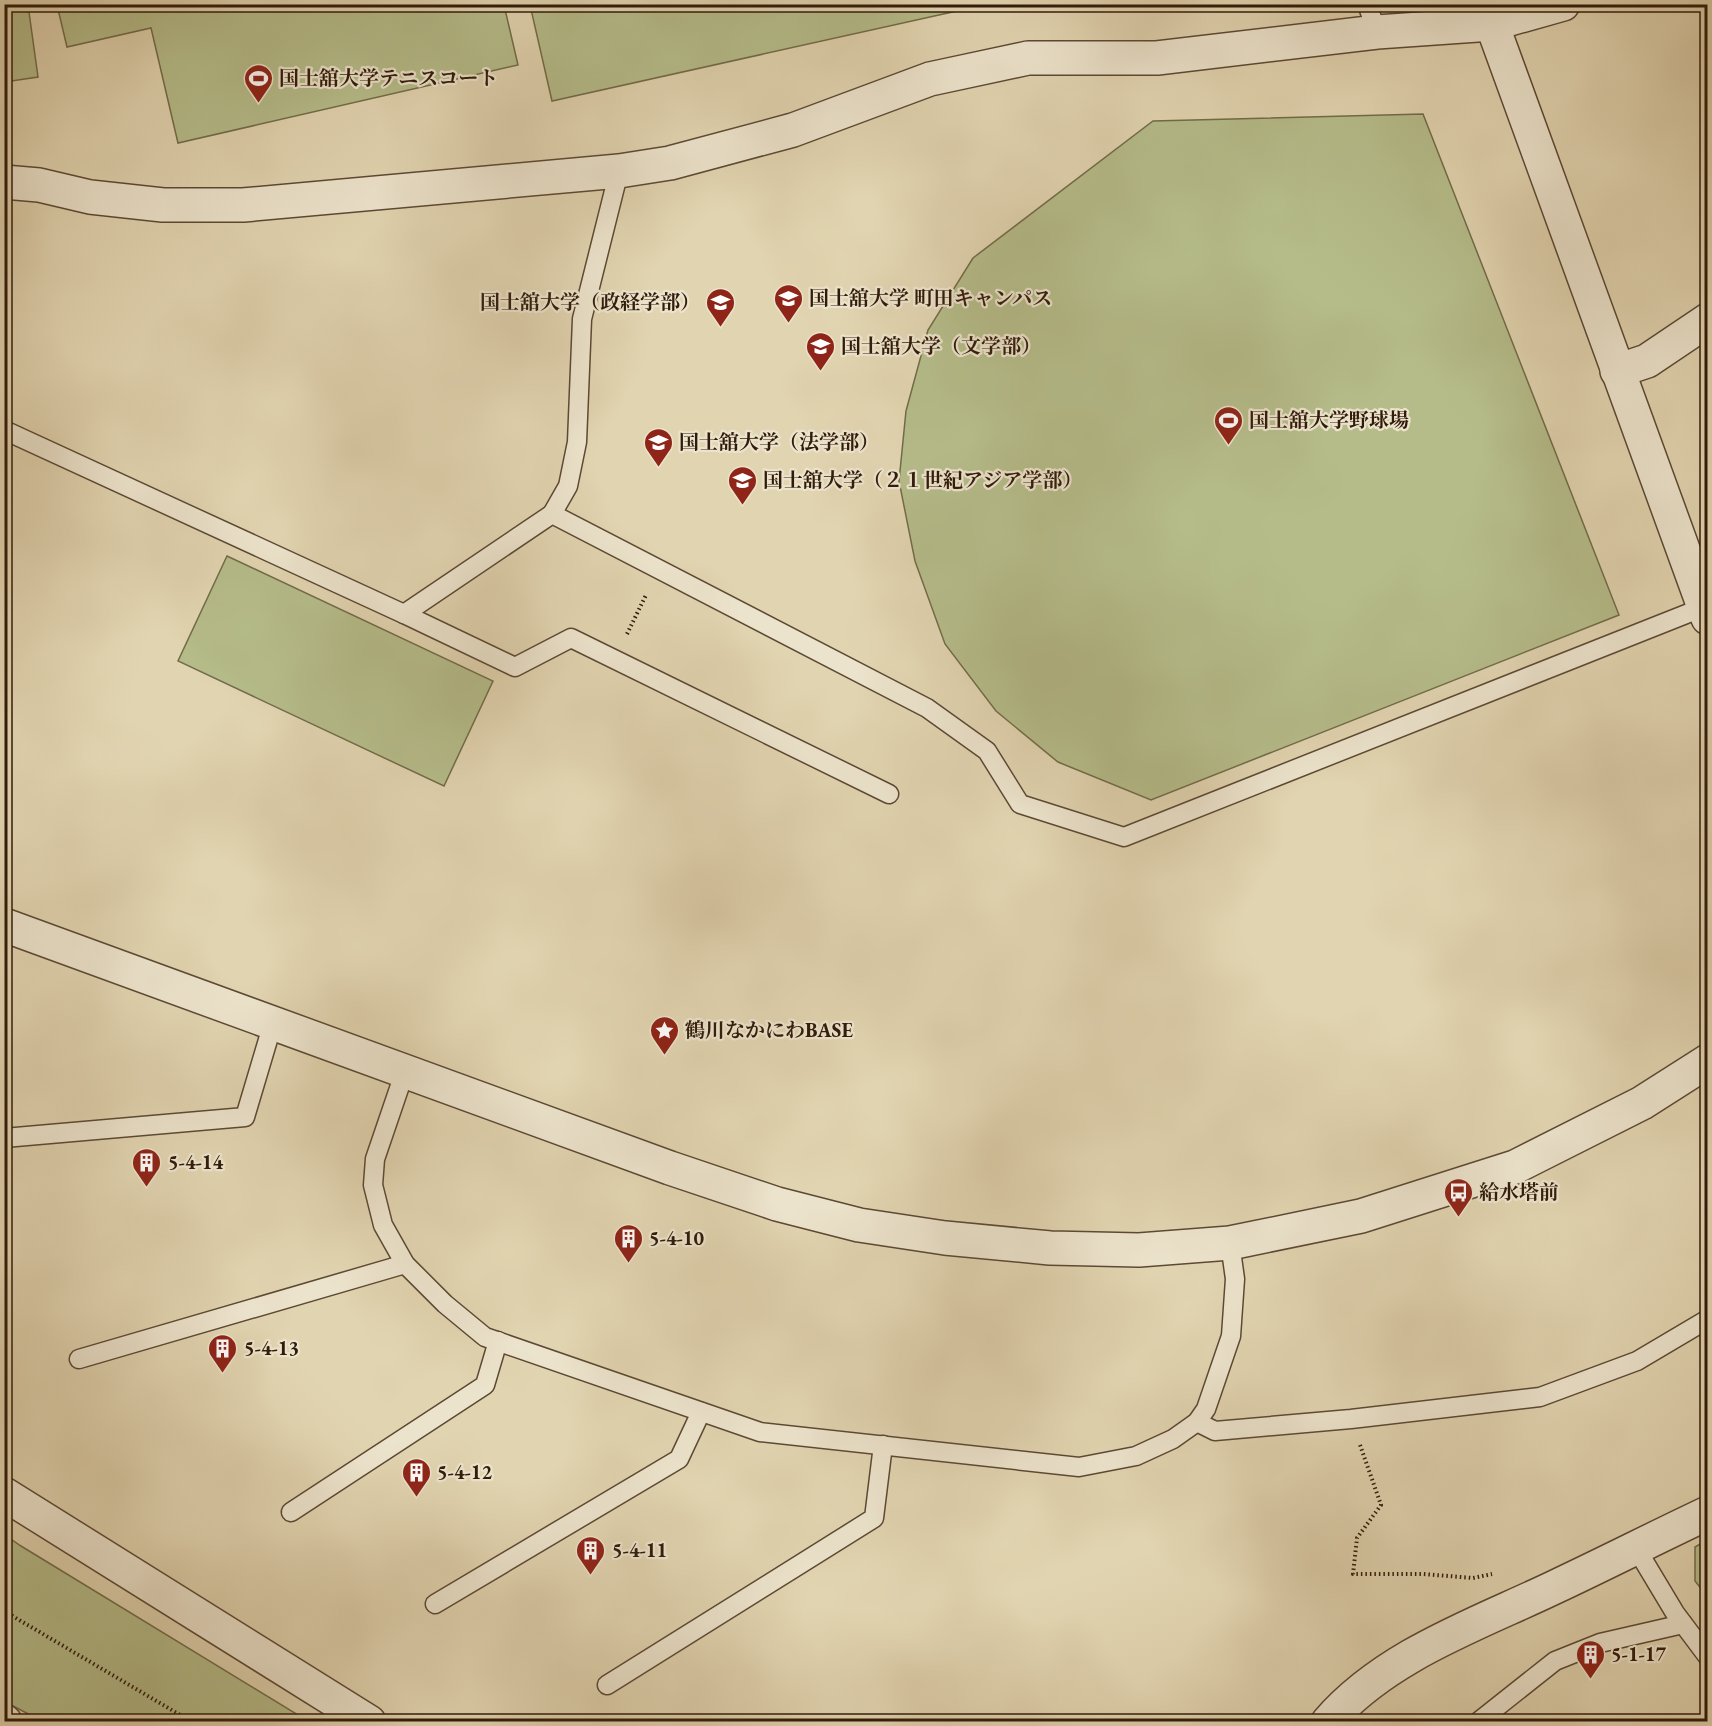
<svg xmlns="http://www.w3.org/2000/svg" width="1712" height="1726" font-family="'EB Garamond','Noto Serif JP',serif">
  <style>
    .green { fill: #b5bc8a; stroke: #726c4a; stroke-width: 1.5 }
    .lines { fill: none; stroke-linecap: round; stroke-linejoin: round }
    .service-casing { stroke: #5c4934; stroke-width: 21 }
    .minor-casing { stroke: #5c4934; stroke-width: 36 }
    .tertiary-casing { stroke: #5c4934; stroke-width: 36 }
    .path { stroke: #301b0a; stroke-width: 4; stroke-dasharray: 1.5 3; stroke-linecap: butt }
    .service { stroke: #ece3cc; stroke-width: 18 }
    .minor { stroke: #ece3cc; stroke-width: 33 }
    .tertiary { stroke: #ece3cc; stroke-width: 33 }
    .labels { text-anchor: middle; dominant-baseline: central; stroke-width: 4.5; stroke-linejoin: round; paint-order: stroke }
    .poi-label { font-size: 20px; font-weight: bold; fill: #301b0a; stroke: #ece3cc; text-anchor: start }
  </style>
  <rect width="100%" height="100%" fill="#e1d4b0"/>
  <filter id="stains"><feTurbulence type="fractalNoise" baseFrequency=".00333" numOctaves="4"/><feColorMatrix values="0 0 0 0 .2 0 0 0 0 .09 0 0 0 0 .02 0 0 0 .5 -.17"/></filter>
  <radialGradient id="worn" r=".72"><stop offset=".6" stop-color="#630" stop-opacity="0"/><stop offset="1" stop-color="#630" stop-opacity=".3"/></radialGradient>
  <g class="green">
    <path d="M 4,5 L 28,5 L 38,77 L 5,82 Z"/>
    <path d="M 57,5 L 504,5 L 518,65 L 178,143 L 151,28 L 67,47 Z"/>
    <path d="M 530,5 L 530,4 L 984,5 L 552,101 Z"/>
    <path d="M 1423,114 L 1619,615 L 1151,800 L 1058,762 L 996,711 L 945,644 L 915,561 L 899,481 L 906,411 L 928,330 L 973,258 L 1153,121 Z"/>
    <path d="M 227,556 L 493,681 L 444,786 L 178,661 Z"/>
    <path d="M 5,1535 L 21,1546 L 308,1721 L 42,1721 L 5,1702 Z"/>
    <path d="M 1707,1540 L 1707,1596 L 1695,1581 L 1695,1547 Z"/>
  </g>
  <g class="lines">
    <defs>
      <g id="service">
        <path d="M 1367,4 L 1377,32"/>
        <path d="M 4,430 L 404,614 L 552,514 L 927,708 L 987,751 L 1020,804 L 1124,837 L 1704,607"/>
        <path d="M 552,514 L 568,486 L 577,442 L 582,319 L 619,171"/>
        <path d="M 404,614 L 515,667 L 571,638 L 889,794"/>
        <path d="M 405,1071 L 375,1159 L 373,1185 L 383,1225 L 405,1264 L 445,1304 L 485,1337 L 760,1432 L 1079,1467 L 1136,1456 L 1173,1439 L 1197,1422 L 1206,1409 L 1231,1336 L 1235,1279 L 1230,1243"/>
        <path d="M 4,1138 L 245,1117 L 273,1023"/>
        <path d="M 79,1359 L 405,1264"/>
        <path d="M 1197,1422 L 1215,1431 L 1351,1419 L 1540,1397 L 1637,1361 L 1708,1319"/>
        <path d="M 291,1512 L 485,1385 L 498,1341"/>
        <path d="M 1636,1548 L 1675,1613 L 1708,1657"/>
        <path d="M 435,1604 L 679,1459 L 701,1412"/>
        <path d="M 607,1685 L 874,1518 L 883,1445"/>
        <path d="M 1478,1722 L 1555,1661 L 1600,1643 L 1683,1624"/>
      </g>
      <g id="minor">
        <path d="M 1485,5 L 1708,618"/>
        <path d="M 4,182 L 39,185 L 90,197 L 163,205 L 243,205 L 619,171 L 670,163 L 793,130 L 930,79 L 1028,58 L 1157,58 L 1377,32 L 1492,24 L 1563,4"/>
        <path d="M 1617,371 L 1647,361 L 1708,320"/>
        <path d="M 4,1494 L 369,1722"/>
        <path d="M 4,1721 L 5,1722"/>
        <path d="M 1328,1722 C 1386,1655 1478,1624 1555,1587 C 1606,1563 1657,1537 1708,1513"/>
      </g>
      <path id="tertiary" d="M 4,925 L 670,1168 L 777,1204 L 859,1225 L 945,1238 L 1050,1248 L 1139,1250 L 1230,1243 L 1361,1216 L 1515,1167 L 1642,1103 L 1708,1061"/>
    </defs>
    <use href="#service" class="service-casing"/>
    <use href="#minor" class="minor-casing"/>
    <use href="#tertiary" class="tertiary-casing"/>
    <g class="path">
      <path d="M 627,634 L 646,595"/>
      <path d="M 1360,1445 L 1381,1505 L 1357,1538 L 1353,1574 L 1423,1574 L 1473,1578 L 1492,1574"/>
      <path d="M 4,1611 L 192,1722"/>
    </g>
    <use href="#service" class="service"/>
    <use href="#minor" class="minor"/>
    <use href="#tertiary" class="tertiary"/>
  </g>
  <defs>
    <symbol id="stadium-pin" viewBox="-11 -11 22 30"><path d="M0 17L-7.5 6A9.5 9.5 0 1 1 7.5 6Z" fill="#8f2418" stroke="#ece3cc"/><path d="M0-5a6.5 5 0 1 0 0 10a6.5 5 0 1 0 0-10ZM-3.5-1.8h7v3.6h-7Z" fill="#fff"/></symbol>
    <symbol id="university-pin" viewBox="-11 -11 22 30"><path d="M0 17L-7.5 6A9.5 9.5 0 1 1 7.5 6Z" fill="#8f2418" stroke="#ece3cc"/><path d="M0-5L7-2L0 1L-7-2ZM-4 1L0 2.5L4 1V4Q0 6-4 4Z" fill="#fff"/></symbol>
    <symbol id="sight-pin" viewBox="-11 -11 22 30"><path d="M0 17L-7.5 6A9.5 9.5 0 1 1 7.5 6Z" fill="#8f2418" stroke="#ece3cc"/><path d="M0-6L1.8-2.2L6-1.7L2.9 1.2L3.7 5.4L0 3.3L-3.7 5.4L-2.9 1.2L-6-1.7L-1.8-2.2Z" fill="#fff"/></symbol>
    <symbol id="building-pin" viewBox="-11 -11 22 30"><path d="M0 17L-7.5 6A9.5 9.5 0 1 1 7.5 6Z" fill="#8f2418" stroke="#ece3cc"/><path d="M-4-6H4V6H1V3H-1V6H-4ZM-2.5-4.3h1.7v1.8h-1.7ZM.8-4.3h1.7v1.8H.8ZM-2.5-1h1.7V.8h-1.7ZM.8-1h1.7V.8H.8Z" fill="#fff"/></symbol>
    <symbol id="bus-pin" viewBox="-11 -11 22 30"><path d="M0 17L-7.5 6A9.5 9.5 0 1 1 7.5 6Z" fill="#8f2418" stroke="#ece3cc"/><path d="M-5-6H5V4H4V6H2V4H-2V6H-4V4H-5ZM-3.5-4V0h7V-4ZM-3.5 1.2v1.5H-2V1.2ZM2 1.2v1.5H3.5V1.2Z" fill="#fff"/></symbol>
  </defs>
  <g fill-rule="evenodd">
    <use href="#stadium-pin" x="242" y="62" width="33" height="45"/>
    <use href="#university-pin" x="772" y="282" width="33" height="45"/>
    <use href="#university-pin" x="704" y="286" width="33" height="45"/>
    <use href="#university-pin" x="804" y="330" width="33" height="45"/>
    <use href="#stadium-pin" x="1212" y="404" width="33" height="45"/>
    <use href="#university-pin" x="642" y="426" width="33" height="45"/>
    <use href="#university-pin" x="726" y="464" width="33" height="45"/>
    <use href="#sight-pin" x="648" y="1014" width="33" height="45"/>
    <use href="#building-pin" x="130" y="1146" width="33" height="45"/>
    <use href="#bus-pin" x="1442" y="1176" width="33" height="45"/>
    <use href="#building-pin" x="612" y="1222" width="33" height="45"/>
    <use href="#building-pin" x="206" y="1332" width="33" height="45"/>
    <use href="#building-pin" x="400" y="1456" width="33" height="45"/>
    <use href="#building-pin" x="574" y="1534" width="33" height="45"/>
    <use href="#building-pin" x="1574" y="1638" width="33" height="45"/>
  </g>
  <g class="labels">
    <g class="poi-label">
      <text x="279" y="78">国士舘大学テニスコート</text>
      <text x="809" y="298">国士舘大学 町田キャンパス</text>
      <text x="700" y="302" text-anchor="end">国士舘大学（政経学部）</text>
      <text x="841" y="346">国士舘大学（文学部）</text>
      <text x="1249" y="420">国士舘大学野球場</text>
      <text x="679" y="442">国士舘大学（法学部）</text>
      <text x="763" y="480">国士舘大学（２１世紀アジア学部）</text>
      <text x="685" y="1030">鶴川なかにわBASE</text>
      <text x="168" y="1162">5-4-14</text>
      <text x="1479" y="1192">給水塔前</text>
      <text x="649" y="1238">5-4-10</text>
      <text x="244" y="1348">5-4-13</text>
      <text x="437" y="1472">5-4-12</text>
      <text x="612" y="1550">5-4-11</text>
      <text x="1611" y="1654">5-1-17</text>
    </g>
  </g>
  <rect width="1712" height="1726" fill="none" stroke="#e1d4b0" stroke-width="24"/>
  <rect x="6" y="6" width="1700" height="1714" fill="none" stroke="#301b0a" stroke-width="3"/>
  <rect x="12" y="12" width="1688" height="1702" fill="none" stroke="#301b0a" stroke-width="1.5"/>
  <rect width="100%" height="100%" filter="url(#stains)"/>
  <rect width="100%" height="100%" fill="url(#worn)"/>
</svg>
